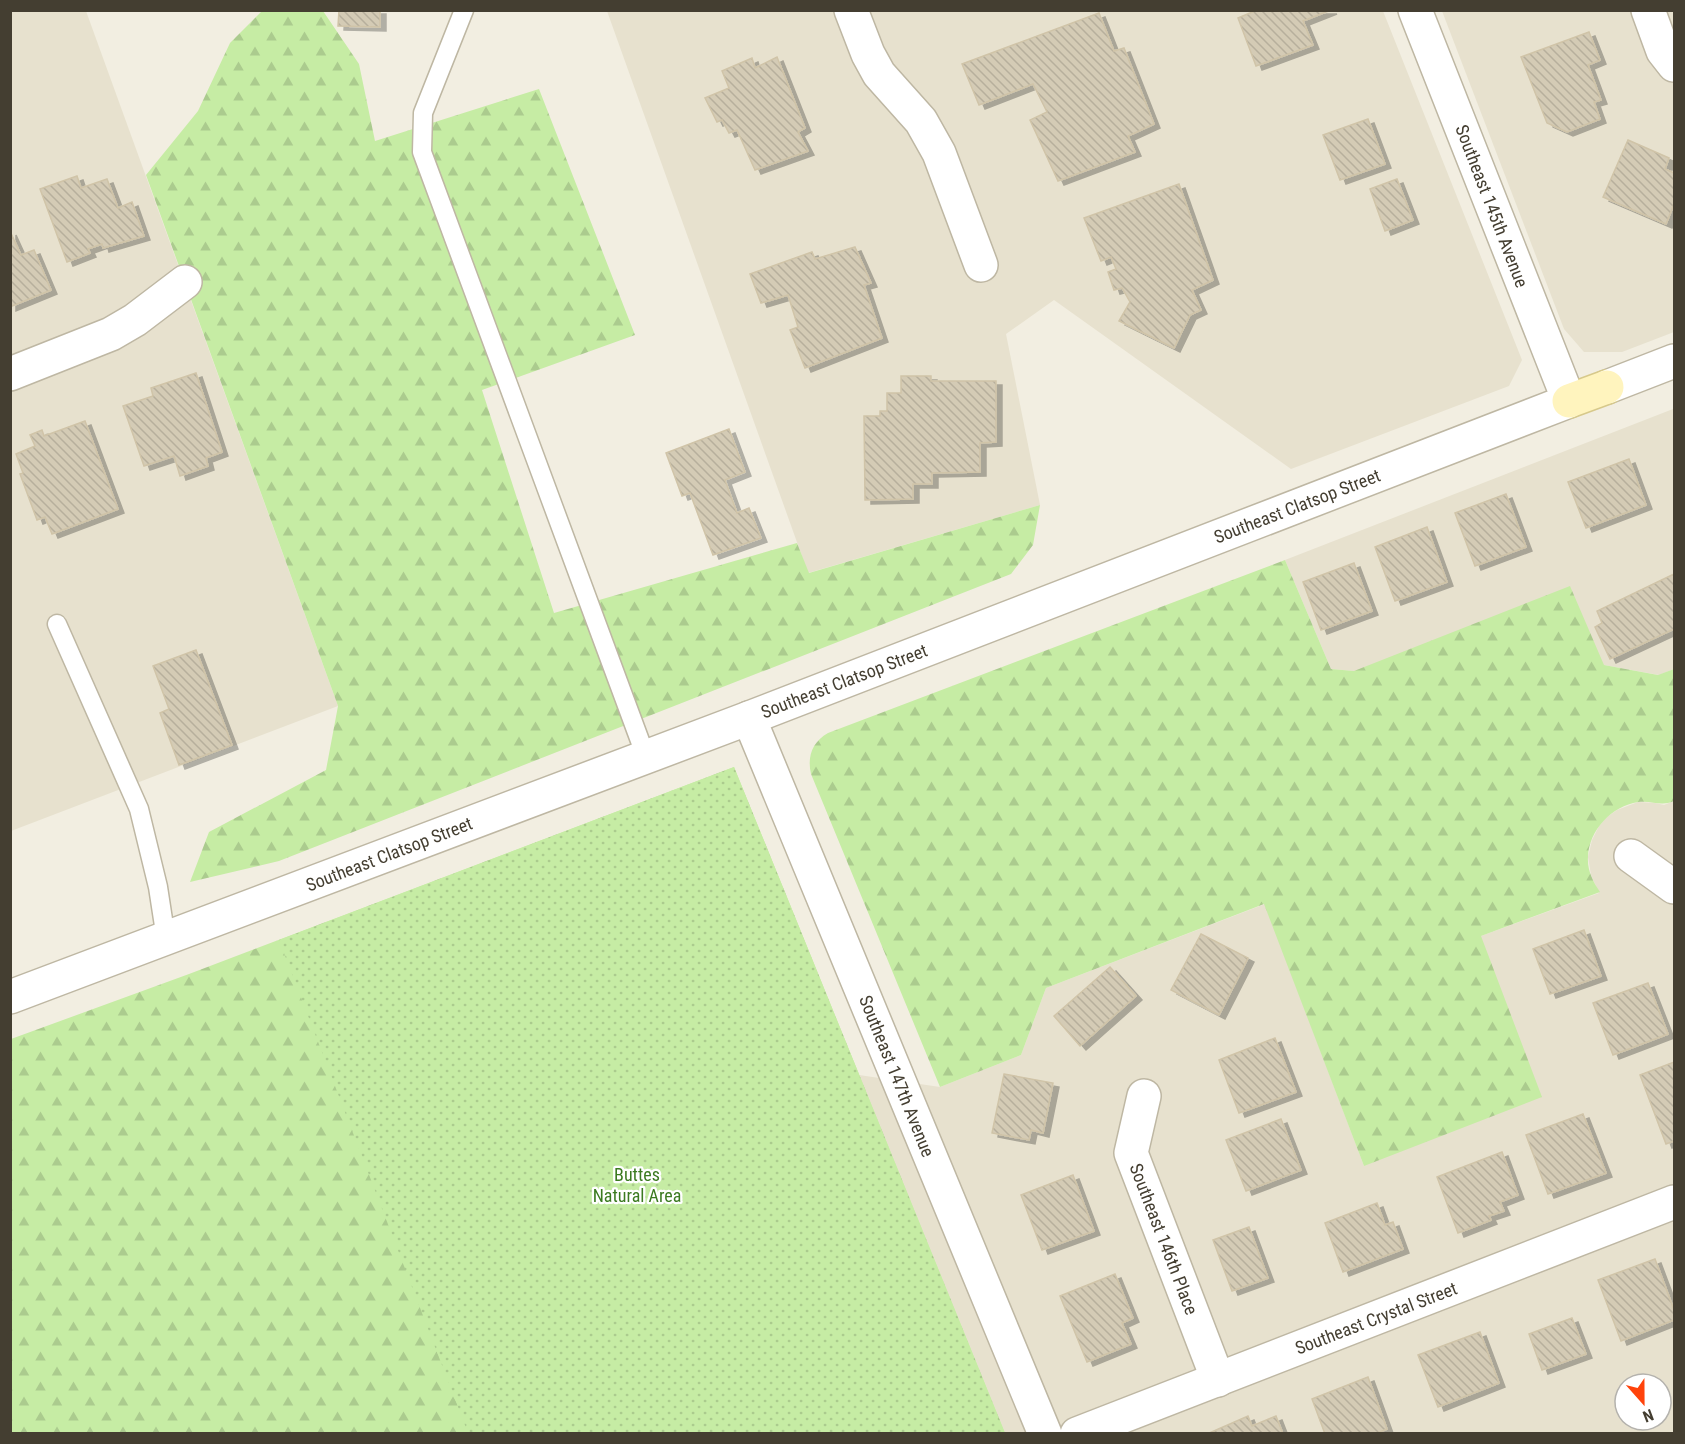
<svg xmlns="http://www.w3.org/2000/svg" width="1685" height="1444" font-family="'Roboto Condensed',sans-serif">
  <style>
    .residential { fill: #e7e1ce; fill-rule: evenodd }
    .forest { fill: url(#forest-firs) }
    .park { fill: url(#park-dots) }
    .building { fill: url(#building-back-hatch); stroke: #d0c4a8; stroke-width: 1.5; filter: url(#shadow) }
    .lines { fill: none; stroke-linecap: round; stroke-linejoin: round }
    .service-casing { stroke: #beb7a3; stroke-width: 21 }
    .minor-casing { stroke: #beb7a3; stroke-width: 36 }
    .tertiary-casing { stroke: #beb7a3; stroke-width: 36 }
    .secondary-casing { stroke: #d7c98b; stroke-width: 36 }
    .service { stroke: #fff; stroke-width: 18 }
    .minor { stroke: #fff; stroke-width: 33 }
    .tertiary { stroke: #fff; stroke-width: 33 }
    .secondary { stroke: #fff4be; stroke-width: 33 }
    .labels { text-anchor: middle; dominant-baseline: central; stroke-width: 4.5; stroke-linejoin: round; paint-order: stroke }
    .street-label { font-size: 18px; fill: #443e31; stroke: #fff }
    .park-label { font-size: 18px; fill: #3b7a20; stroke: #fff }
  </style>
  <defs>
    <pattern id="forest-firs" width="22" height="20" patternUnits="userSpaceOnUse" patternTransform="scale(1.5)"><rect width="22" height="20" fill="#c6eca4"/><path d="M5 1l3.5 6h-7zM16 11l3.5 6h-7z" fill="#abcb8e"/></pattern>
    <pattern id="park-dots" width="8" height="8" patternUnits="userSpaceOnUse" patternTransform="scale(1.5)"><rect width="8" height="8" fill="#c6eca4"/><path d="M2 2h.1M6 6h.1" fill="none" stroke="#abcb8e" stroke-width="1.8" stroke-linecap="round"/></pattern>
    <pattern id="building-back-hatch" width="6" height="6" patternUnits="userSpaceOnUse" patternTransform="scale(1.5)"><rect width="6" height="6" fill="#d4cbb5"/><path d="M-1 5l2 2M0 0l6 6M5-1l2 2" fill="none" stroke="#b7af9c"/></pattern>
    <filter id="shadow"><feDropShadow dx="6" dy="4" stdDeviation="0" flood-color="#0004"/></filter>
  </defs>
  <rect width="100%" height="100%" fill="#f2eee1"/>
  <g class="residential">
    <path d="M 11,11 L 86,11 L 338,706 L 11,831 Z"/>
    <path d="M 607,11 L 1383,11 L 1522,360 L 1509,386 L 1291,469 L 1054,300 L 1006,334 L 1040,505 L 808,573 Z"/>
    <path d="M 1442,11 L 1674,11 L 1674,332 L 1622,352 L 1584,352 L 1564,329 Z"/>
    <path d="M 1673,409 L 1674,413 L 1674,669 L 1659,675 L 1604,665 L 1354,671 L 1331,669 L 1285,560 Z"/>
    <path d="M 1674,801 L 1674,1433 L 1005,1433 L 859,1075 L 940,1087 L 1021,1055 L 1046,988 L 1265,904 L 1364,1166 L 1481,936 L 1599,893 L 1591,875 L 1588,857 L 1592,840 L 1599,826 L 1607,817 L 1617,810 L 1638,802 L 1655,803 L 1664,805 ZM 1625,1384 L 1661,1384 L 1661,1420 L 1625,1420 Z"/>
  </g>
  <g class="forest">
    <path d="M 262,11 L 323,11 L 359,64 L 375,141 L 539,89 L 635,335 L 482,390 L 554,613 L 797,543 L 809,573 L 1040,505 L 1033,545 L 1011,574 L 279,861 L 190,882 L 209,832 L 326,770 L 338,706 L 146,175 L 198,111 L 230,43 Z"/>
    <path d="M 1285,560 L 1331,669 L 1354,671 L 1570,586 L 1604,665 L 1658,675 L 1674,669 L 1674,801 C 1660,807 1653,800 1638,802 C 1612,806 1589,830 1588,857 C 1587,870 1593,882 1600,892 L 1481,936 L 1542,1097 L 1364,1166 L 1264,904 L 1046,988 L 1021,1055 L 940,1087 L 811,774 C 807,757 812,742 828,733 Z"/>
    <path d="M 734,767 L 1005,1433 L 11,1434 L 11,1039 L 189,974 Z"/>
  </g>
  <path class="park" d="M 734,767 L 1005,1433 L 468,1433 L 279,940 Z"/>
  <g class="building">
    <path d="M 339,10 L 380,10 L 380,27 L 338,26 Z"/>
    <path d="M 1257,10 L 1331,10 L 1303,21 L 1313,45 L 1256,66 L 1238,18 Z"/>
    <path d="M 1099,13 L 1114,51 L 1124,48 L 1154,124 L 1128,136 L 1135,152 L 1058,181 L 1030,120 L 1047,112 L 1033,84 L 979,105 L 962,64 Z"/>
    <path d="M 1589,32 L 1600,60 L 1588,65 L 1601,100 L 1594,102 L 1600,119 L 1567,132 L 1547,123 L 1521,57 Z"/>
    <path d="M 777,57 L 805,128 L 798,132 L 808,151 L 755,170 L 737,130 L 729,133 L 722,120 L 717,122 L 705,98 L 729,88 L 722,71 L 752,58 L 755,68 Z"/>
    <path d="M 1368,119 L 1385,164 L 1340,180 L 1323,135 Z"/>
    <path d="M 1628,140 L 1669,158 L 1665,169 L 1674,173 L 1674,204 L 1666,224 L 1603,197 Z"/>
    <path d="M 77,176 L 81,188 L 107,179 L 118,208 L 132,202 L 144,236 L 103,248 L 102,244 L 88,249 L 90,253 L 67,262 L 40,189 Z"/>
    <path d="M 1397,179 L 1413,220 L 1385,231 L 1370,189 Z"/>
    <path d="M 1179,184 L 1213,280 L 1192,290 L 1201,310 L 1190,315 L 1174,348 L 1119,321 L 1130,302 L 1122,288 L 1114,290 L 1108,272 L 1116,269 L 1111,257 L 1101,261 L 1084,218 Z"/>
    <path d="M 10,231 L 21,255 L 34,250 L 51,290 L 10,307 Z"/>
    <path d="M 855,247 L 871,283 L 864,285 L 882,338 L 805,368 L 790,330 L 798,327 L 788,295 L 761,303 L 750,274 L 812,252 L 815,259 Z"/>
    <path d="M 196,373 L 222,452 L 206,458 L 208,466 L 180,476 L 174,456 L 144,466 L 123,406 L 153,396 L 151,388 Z"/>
    <path d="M 901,376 L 931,376 L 931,381 L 996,381 L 996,442 L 980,443 L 980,472 L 932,473 L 932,484 L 913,484 L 913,499 L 865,500 L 864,416 L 880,416 L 880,411 L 887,411 L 887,393 L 901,393 Z"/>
    <path d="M 85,421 L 118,509 L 52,534 L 45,517 L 37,520 L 20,474 L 23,473 L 16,454 L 35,446 L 30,435 L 42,430 L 44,436 Z"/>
    <path d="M 729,429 L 745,472 L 725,480 L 737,513 L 749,508 L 761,538 L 713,555 L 690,493 L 682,496 L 666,453 Z"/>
    <path d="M 1629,459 L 1646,505 L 1586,528 L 1568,482 Z"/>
    <path d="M 1506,494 L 1526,547 L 1475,566 L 1455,513 Z"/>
    <path d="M 1427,527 L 1447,582 L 1395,601 L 1375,547 Z"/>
    <path d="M 1354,563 L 1372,611 L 1321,630 L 1303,582 Z"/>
    <path d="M 1674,574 L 1674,629 L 1610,659 L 1595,627 L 1602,623 L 1597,611 Z"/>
    <path d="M 196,650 L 232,745 L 179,765 L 160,713 L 169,709 L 153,666 Z"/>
    <path d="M 1584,930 L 1601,976 L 1550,994 L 1533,949 Z"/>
    <path d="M 1201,934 L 1248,958 L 1219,1015 L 1171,990 Z"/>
    <path d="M 1110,967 L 1136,996 L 1080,1046 L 1054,1016 Z"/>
    <path d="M 1648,983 L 1668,1034 L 1613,1055 L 1593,1003 Z"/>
    <path d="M 1275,1038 L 1296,1092 L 1239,1113 L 1219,1060 Z"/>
    <path d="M 1674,1062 L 1674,1141 L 1666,1144 L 1640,1075 Z"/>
    <path d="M 1004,1074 L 1053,1083 L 1043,1133 L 1031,1130 L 1029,1140 L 992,1133 Z"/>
    <path d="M 1583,1114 L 1606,1173 L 1548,1194 L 1526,1135 Z"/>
    <path d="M 1281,1119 L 1301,1170 L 1246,1191 L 1226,1140 Z"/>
    <path d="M 1502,1152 L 1518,1195 L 1500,1202 L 1504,1211 L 1489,1216 L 1491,1220 L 1458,1233 L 1437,1177 Z"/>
    <path d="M 1073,1175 L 1094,1231 L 1042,1250 L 1021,1195 Z"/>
    <path d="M 1377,1203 L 1385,1225 L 1393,1222 L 1403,1249 L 1343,1272 L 1325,1223 Z"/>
    <path d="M 1249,1227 L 1268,1278 L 1232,1291 L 1213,1240 Z"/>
    <path d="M 1655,1259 L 1674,1310 L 1674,1320 L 1621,1341 L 1598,1280 Z"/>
    <path d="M 1115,1274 L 1133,1318 L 1122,1323 L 1131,1344 L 1087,1362 L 1060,1296 Z"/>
    <path d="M 1572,1318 L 1586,1354 L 1542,1370 L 1529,1334 Z"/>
    <path d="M 1480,1332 L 1499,1383 L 1438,1407 L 1418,1355 Z"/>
    <path d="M 1368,1377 L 1387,1429 L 1375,1434 L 1325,1434 L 1312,1399 Z"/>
    <path d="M 1248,1416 L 1252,1426 L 1276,1416 L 1283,1434 L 1207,1434 Z"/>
  </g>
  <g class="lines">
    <defs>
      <g id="service">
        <path d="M 464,10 L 423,113 L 422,152 L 646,757"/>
        <path d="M 57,624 L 139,809 L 158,887 L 166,939"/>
      </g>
      <g id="minor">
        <path d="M 851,10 L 868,54 L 879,74 L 921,121 L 939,153 L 981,265"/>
        <path d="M 1648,10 L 1663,51 L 1674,65"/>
        <path d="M 10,374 L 111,334 L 135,320 L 185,282"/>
        <path d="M 749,718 L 1045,1434"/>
        <path d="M 1631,856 L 1674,887"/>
        <path d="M 1144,1096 L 1131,1153 L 1218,1380"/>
        <path d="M 1077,1434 L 1674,1202"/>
      </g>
      <g id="tertiary">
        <path d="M 1607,387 L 1674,361"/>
        <path d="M 10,997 L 749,718 L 1569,401 L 1415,10"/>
      </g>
      <path id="secondary" d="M 1569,401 L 1607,387"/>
    </defs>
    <use href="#service" class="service-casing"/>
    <use href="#minor" class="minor-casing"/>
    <use href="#tertiary" class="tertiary-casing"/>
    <use href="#secondary" class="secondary-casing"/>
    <use href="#service" class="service"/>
    <use href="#minor" class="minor"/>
    <use href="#tertiary" class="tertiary"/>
    <use href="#secondary" class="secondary"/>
  </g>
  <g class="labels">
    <g class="street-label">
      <text transform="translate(1492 206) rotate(69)">Southeast 145th Avenue</text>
      <text transform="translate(1297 506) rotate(-21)">Southeast Clatsop Street</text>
      <text transform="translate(844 681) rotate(-21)">Southeast Clatsop Street</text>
      <text transform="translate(389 854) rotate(-21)">Southeast Clatsop Street</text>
      <text transform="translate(897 1076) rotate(68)">Southeast 147th Avenue</text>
      <text transform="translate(1164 1239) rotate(69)">Southeast 146th Place</text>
      <text transform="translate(1376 1318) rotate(-21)">Southeast Crystal Street</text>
    </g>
    <g class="park-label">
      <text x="637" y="1174">Buttes<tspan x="637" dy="21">Natural Area</tspan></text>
    </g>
  </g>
  <rect width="1685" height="1444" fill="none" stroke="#443e31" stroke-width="24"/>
  <g transform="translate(1643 1402) rotate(159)"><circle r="28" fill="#ffffff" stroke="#b4b2ad" stroke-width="1.5"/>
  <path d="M0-4.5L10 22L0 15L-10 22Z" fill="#ff430b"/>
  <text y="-9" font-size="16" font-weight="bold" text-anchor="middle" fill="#443e31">N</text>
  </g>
</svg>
